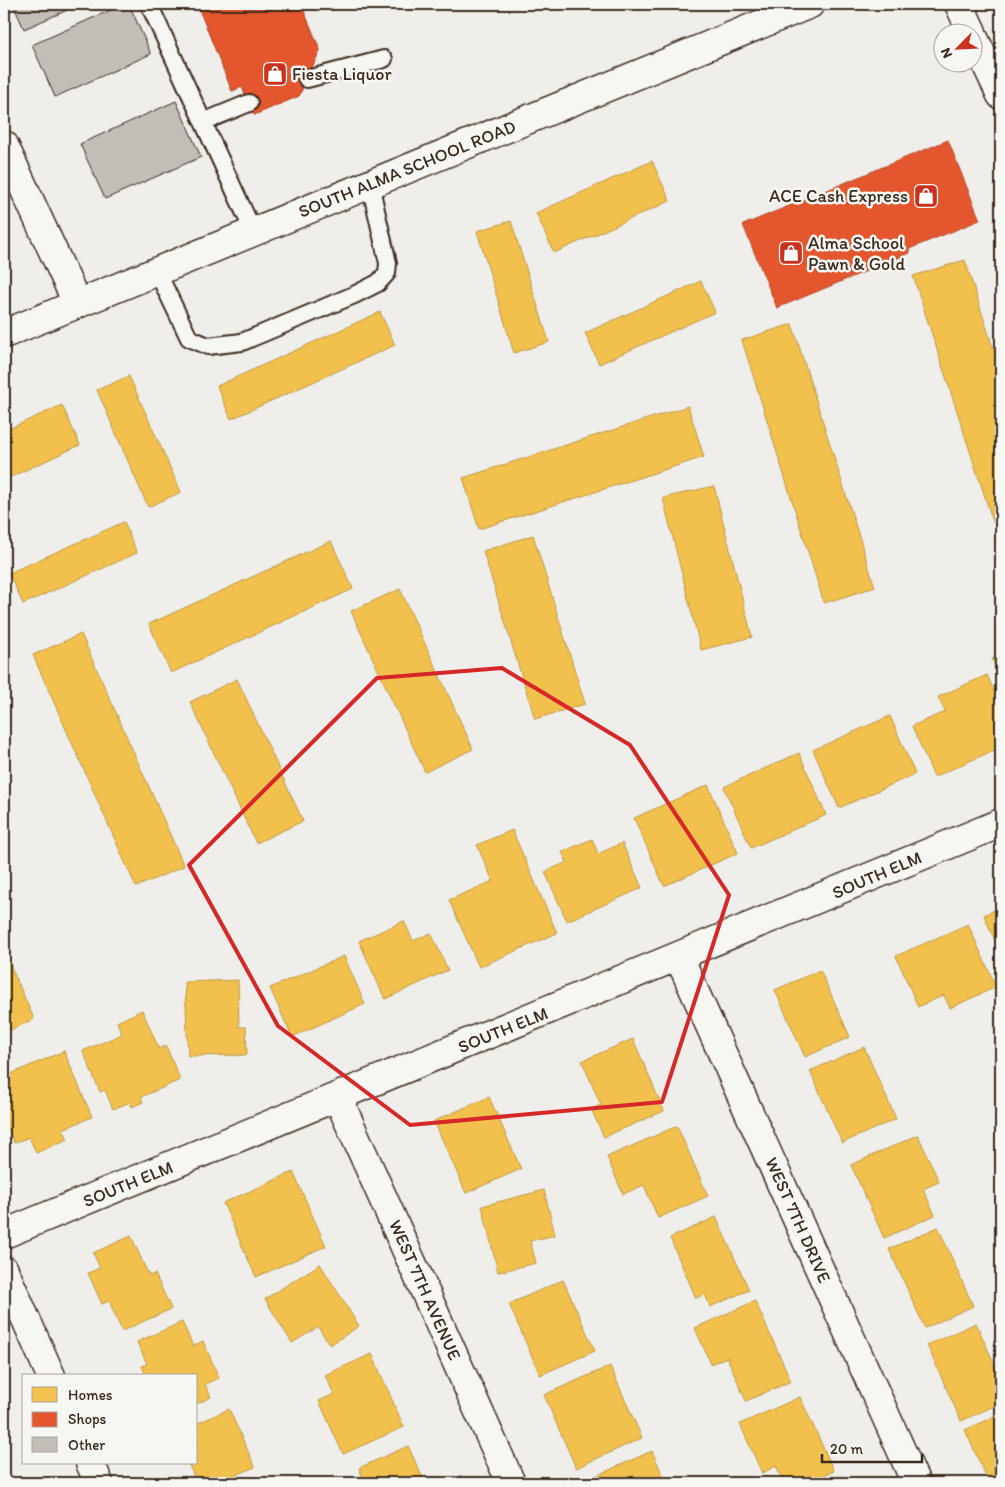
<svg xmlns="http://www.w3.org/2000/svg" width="1005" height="1487" font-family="Itim,sans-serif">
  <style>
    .homes { fill: #f2c14e; stroke: #bb9440 }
    .shops { fill: #e4572e; stroke: #b14a29 }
    .building { fill: #c2bdb7; stroke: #3b2a1e }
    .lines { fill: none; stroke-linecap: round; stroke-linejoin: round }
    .service-casing { stroke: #3b2a1e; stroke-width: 20 }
    .minor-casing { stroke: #3b2a1e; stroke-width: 31 }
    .tertiary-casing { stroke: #3b2a1e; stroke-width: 31 }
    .secondary-casing { stroke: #3b2a1e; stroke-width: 31 }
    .service { stroke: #f6f6f2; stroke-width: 16 }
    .minor { stroke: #f6f6f2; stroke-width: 28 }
    .tertiary { stroke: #f6f6f2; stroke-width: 28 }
    .secondary { stroke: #f6f6f2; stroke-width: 28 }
    .marked { fill: none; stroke: #d62828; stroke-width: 4; stroke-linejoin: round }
    .labels { text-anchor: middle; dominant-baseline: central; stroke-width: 5; stroke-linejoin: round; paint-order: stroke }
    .poi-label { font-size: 18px; fill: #3b2a1e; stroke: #f6f6f2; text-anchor: start }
    .street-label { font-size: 18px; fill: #3b2a1e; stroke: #f6f6f2 }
  </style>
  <rect width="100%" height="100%" fill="#efeeea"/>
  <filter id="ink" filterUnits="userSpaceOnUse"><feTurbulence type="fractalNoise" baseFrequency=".02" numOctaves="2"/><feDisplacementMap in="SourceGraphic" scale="10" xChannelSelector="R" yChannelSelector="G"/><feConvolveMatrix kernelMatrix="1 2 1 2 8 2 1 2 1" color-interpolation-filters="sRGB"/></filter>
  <g filter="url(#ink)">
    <g class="homes">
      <path d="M 652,161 L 670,201 L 554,253 L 536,213 Z"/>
      <path d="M 511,221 L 549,342 L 514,353 L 477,231 Z"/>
      <path d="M 965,260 L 1001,373 L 1001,536 L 998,537 L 913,276 Z"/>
      <path d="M 701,281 L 715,312 L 599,364 L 585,333 Z"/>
      <path d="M 380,312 L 395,345 L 231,419 L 217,386 Z"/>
      <path d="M 792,324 L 875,587 L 824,603 L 742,340 Z"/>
      <path d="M 129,376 L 181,492 L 148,507 L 97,390 Z"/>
      <path d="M 62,405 L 80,445 L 4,480 L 4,431 Z"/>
      <path d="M 688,406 L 704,457 L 479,529 L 463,478 Z"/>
      <path d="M 714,486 L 752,637 L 701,650 L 663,498 Z"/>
      <path d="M 124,522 L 137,553 L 23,604 L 9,573 Z"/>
      <path d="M 533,535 L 585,704 L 535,719 L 483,551 Z"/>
      <path d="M 331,541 L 353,589 L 171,673 L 149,624 Z"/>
      <path d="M 400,589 L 473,749 L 425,772 L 351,611 Z"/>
      <path d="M 81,634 L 184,866 L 136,887 L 33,655 Z"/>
      <path d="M 1001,655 L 1001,680 L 992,659 Z"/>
      <path d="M 987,675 L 1001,707 L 1001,747 L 934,777 L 912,726 L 945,712 L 938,697 Z"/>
      <path d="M 237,679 L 303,821 L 256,843 L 190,702 Z"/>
      <path d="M 890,716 L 915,774 L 839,808 L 813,750 Z"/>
      <path d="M 799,753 L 826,815 L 751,848 L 724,787 Z"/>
      <path d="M 708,785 L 738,853 L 664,886 L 634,818 Z"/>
      <path d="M 512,830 L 557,933 L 479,967 L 449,900 L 493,881 L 477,845 Z"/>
      <path d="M 592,839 L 598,854 L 622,843 L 642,888 L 567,921 L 545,872 L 567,862 L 562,852 Z"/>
      <path d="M 1001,907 L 1001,955 L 984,915 Z"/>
      <path d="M 404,921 L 413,941 L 431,933 L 448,970 L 385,999 L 359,941 Z"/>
      <path d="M 968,924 L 996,987 L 950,1008 L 944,995 L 918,1007 L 896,956 Z"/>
      <path d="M 4,951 L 34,1019 L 4,1033 Z"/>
      <path d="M 344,956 L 365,1004 L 292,1037 L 270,988 Z"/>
      <path d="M 820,970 L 850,1037 L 805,1057 L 775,990 Z"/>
      <path d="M 238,980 L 239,1027 L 246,1027 L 247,1055 L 188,1056 L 185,982 Z"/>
      <path d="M 142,1010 L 159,1049 L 166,1046 L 180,1080 L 141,1097 L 143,1102 L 132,1107 L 130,1102 L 113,1109 L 105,1090 L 100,1092 L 83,1051 L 122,1034 L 117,1022 Z"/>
      <path d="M 633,1039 L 664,1111 L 604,1137 L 591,1109 L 601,1105 L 582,1061 Z"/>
      <path d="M 864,1047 L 896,1119 L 842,1143 L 810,1071 Z"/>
      <path d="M 64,1051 L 92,1117 L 63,1129 L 68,1139 L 36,1153 L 29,1137 L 14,1143 L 4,1117 L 4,1077 Z"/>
      <path d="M 489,1097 L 521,1169 L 466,1193 L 434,1121 Z"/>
      <path d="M 677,1126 L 708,1196 L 658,1218 L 644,1185 L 623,1194 L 607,1157 Z"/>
      <path d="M 918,1135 L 939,1182 L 923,1189 L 935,1215 L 884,1238 L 851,1165 Z"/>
      <path d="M 293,1172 L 326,1246 L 256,1277 L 223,1203 Z"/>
      <path d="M 544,1190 L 555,1235 L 530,1241 L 536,1263 L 498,1272 L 482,1206 Z"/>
      <path d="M 716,1217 L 749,1290 L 710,1307 L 705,1294 L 696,1298 L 670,1238 Z"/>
      <path d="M 938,1227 L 973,1306 L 925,1328 L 889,1249 Z"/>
      <path d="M 131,1236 L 149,1276 L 155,1274 L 171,1309 L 122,1331 L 109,1301 L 102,1304 L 88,1273 L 100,1268 L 93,1253 Z"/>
      <path d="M 320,1264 L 359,1326 L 330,1345 L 318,1327 L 292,1343 L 265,1299 Z"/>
      <path d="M 563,1280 L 595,1351 L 540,1375 L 509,1304 Z"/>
      <path d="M 755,1301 L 791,1381 L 746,1401 L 727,1357 L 711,1364 L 695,1328 Z"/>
      <path d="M 182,1322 L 193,1346 L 203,1341 L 219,1378 L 205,1384 L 211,1397 L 196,1404 L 196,1376 L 146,1376 L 142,1366 L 147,1364 L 137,1342 Z"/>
      <path d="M 976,1323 L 1001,1379 L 1001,1403 L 961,1421 L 927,1345 Z"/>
      <path d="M 372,1354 L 404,1427 L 343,1454 L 319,1401 L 334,1394 L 325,1375 Z"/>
      <path d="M 610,1366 L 642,1438 L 576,1468 L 544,1395 Z"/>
      <path d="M 800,1397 L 834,1471 L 806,1483 L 784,1483 L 776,1466 L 762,1473 L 740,1424 Z"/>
      <path d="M 229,1409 L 255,1467 L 224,1480 L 226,1483 L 197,1483 L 188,1463 L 196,1463 L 196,1424 Z"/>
      <path d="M 1001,1414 L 1001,1483 L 989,1483 L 965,1430 Z"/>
      <path d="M 408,1446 L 425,1483 L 365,1483 L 359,1468 Z"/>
      <path d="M 652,1451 L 664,1478 L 653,1483 L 591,1483 L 589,1479 Z"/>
    </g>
    <g class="shops">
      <path d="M 197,4 L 301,4 L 320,50 L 299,96 L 254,115 L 242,87 L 232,91 Z"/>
      <path d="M 197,4 L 301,4 L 320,50 L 299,96 L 254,115 L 242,87 L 232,91 Z"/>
      <path d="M 948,140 L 980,220 L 909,249 L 910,253 L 777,308 L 743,225 Z"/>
    </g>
    <g class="building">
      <path d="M 13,4 L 81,4 L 24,29 Z"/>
      <path d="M 124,4 L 129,4 L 151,54 L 55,97 L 32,45 Z"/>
      <path d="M 176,101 L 201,157 L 105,199 L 80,144 Z"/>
    </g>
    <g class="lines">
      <defs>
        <g id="service">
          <path d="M 149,4 L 253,231"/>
          <path d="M 307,79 L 384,59"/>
          <path d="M 203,122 L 249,103"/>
          <path d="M 157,271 L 189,338 L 208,346 L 242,342 L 354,295 L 378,283 L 387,273 L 388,263 L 370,184"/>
        </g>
        <g id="minor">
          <path d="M 4,145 L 77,303"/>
          <path d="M 679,957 L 916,1483"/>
          <path d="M 338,1098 L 511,1483"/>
          <path d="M 4,1234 L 1001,823"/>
          <path d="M 4,1270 L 51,1376"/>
          <path d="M 90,1463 L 99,1483"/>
        </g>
        <g id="tertiary">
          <path d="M 959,4 L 972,32"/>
          <path d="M 972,34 L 1001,95"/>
        </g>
        <path id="secondary" d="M 4,334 L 810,4"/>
      </defs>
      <use href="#service" class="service-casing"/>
      <use href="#minor" class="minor-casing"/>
      <use href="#tertiary" class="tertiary-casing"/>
      <use href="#secondary" class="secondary-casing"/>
      <use href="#service" class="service"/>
      <use href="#minor" class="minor"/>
      <use href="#tertiary" class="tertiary"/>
      <use href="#secondary" class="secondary"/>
    </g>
  </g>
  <path class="marked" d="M 502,668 L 630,745 L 729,895 L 662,1102 L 410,1125 L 278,1026 L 189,865 L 377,678 Z"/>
  <defs>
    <symbol id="shop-square" viewBox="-11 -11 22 22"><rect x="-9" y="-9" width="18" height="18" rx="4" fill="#c8321e" stroke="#f6f6f2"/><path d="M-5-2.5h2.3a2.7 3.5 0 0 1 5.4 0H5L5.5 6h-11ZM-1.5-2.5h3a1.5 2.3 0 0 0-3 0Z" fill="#fff"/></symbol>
  </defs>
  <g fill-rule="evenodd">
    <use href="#shop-square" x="261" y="60" width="28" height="28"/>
    <use href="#shop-square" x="912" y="182" width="28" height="28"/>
    <use href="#shop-square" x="777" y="239" width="28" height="28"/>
  </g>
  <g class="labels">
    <g class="poi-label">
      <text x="292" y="74">Fiesta Liquor</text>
      <text x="908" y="196" text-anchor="end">ACE Cash Express</text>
      <text x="808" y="243">Alma School<tspan x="808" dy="21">Pawn &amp; Gold</tspan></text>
    </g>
    <g class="street-label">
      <text transform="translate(407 169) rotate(-22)">SOUTH ALMA SCHOOL ROAD</text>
      <text transform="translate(877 875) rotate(-23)">SOUTH ELM</text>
      <text transform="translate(503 1030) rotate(-22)">SOUTH ELM</text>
      <text transform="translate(128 1184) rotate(-22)">SOUTH ELM</text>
      <text transform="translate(798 1220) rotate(66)">WEST 7TH DRIVE</text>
      <text transform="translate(425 1290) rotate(66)">WEST 7TH AVENUE</text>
    </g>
  </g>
  <rect width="1005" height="1487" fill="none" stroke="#f6f6f2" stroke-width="20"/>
  <rect x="10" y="10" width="985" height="1467" fill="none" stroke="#3b2a1e" stroke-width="2" filter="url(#ink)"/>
  <rect x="22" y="1374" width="175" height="90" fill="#f6f6f2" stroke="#aba49d"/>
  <rect x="32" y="1387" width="25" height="15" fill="#f2c14e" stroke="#aba49d"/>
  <text x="68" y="1400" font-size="15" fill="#3b2a1e">Homes</text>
  <rect x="32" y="1412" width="25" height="15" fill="#e4572e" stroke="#aba49d"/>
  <text x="68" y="1424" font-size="15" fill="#3b2a1e">Shops</text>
  <rect x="32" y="1437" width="25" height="15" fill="#c2bdb7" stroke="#aba49d"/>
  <text x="68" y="1450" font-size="15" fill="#3b2a1e">Other</text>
  <g transform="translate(958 48) rotate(246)"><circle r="24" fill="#f6f6f2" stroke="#aba49d"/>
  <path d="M0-4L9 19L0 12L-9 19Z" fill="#c8321e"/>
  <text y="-8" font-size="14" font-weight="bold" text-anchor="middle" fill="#3b2a1e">N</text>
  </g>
  <path d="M822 1454v8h100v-8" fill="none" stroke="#3b2a1e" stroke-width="2.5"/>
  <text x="830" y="1454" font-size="15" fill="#3b2a1e" stroke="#f6f6f2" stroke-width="4" paint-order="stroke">20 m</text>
</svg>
